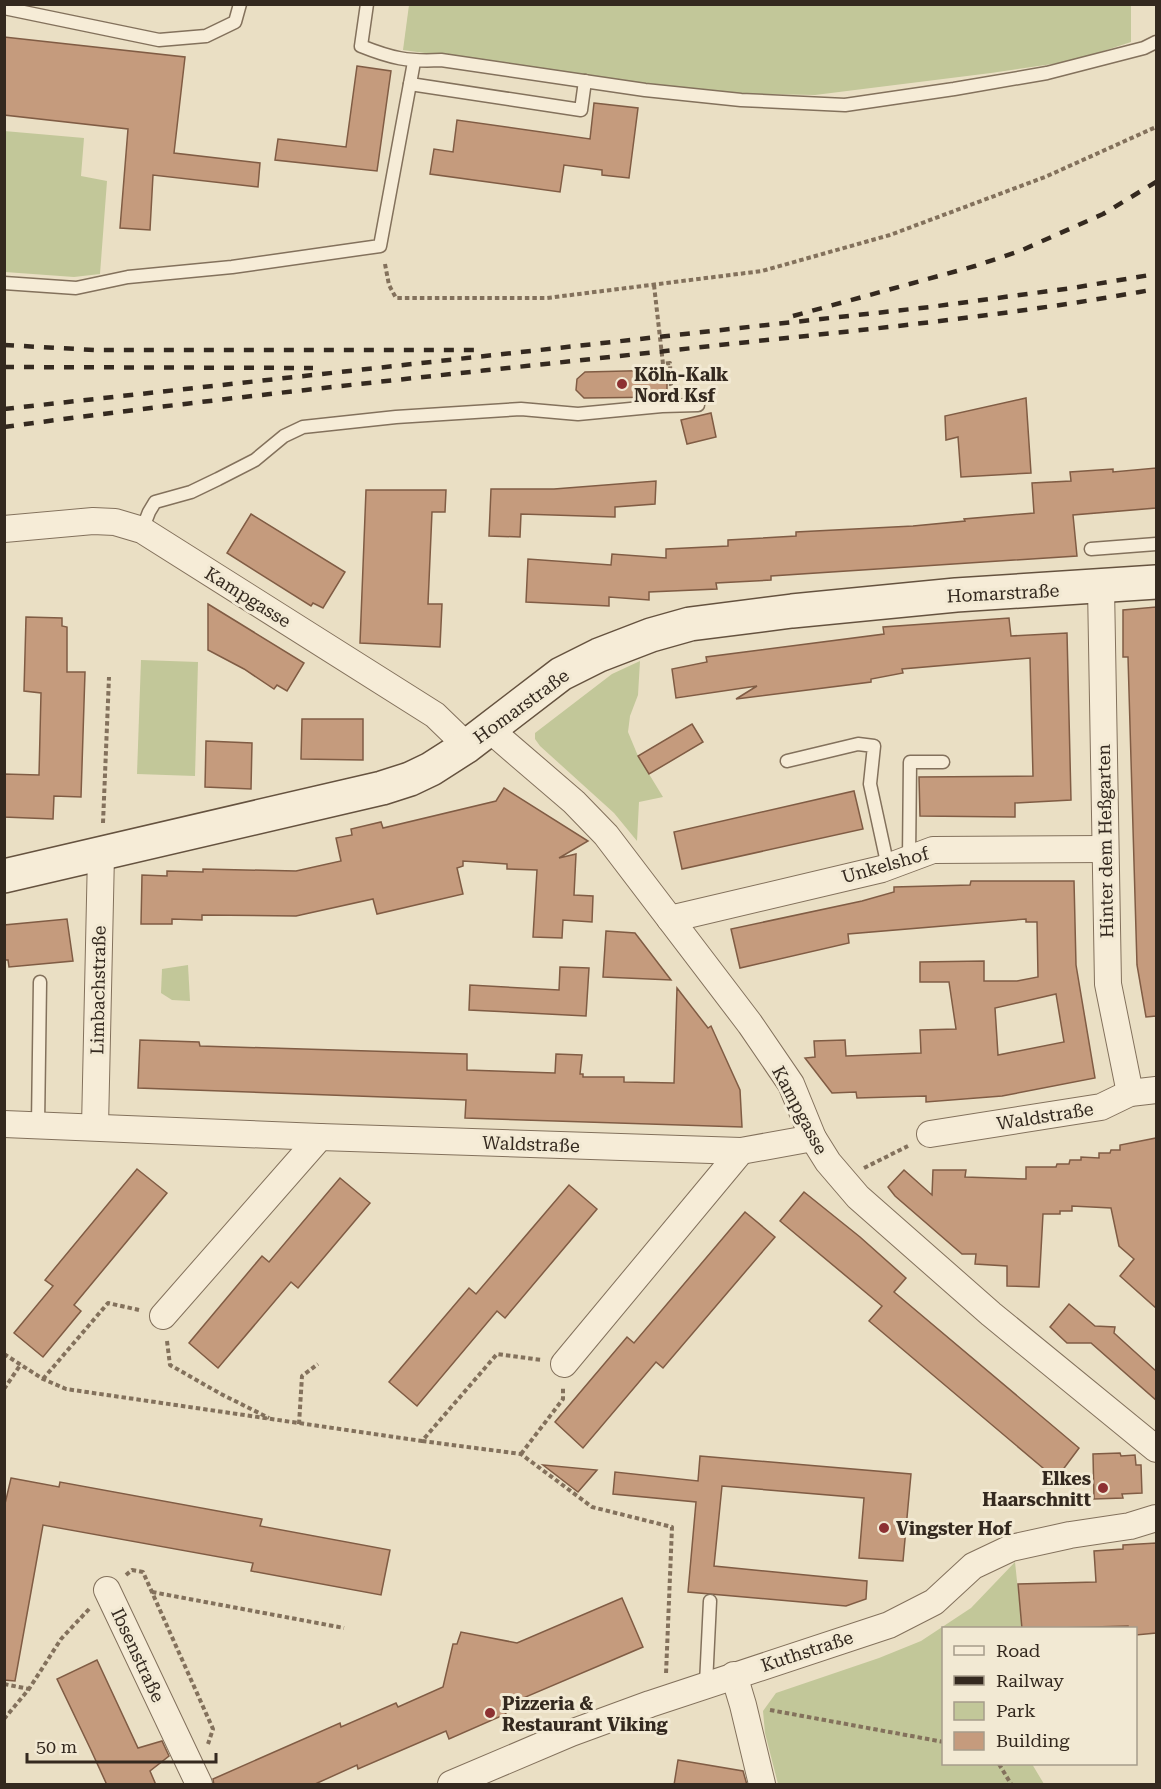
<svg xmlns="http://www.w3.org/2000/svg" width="1161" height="1789" font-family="'Roboto Serif',serif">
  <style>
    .green { fill: #c2c799 }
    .building { fill: #c59b7d; stroke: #805c44; stroke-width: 1.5; fill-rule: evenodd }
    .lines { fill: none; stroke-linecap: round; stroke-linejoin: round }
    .lane-casing { stroke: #83715c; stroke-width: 15 }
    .street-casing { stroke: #83715c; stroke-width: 28 }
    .secondary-casing { stroke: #65523f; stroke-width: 36 }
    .path { stroke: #83715c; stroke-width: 4; stroke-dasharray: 4.5 3; stroke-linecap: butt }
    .lane { stroke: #f6ecd7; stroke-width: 12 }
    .street { stroke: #f6ecd7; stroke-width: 26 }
    .secondary { stroke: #f6ecd7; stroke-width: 33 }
    .rail { stroke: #34291f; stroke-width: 4.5; stroke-dasharray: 10 10; stroke-linecap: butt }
    .poi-dot { fill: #8d3132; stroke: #f2e9d3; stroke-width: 2 }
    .labels { text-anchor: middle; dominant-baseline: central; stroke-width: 6; stroke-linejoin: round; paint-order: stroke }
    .poi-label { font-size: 18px; font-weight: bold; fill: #34291f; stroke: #f2e9d3; text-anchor: start }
    .street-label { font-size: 18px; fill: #34291f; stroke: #f2e9d3 }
  </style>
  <rect width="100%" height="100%" fill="#eadfc4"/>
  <g class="green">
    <path d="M 409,5 L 1131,5 L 1131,42 L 1073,61 L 991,73 L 815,95 L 716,93 L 403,50 Z"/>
    <path d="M 4,131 L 84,138 L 81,176 L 107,181 L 100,274 L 74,277 L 5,272 Z"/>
    <path d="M 141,660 L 198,662 L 195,776 L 137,774 Z"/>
    <path d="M 640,661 L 638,695 L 630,716 L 628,732 L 638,756 L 663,797 L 639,802 L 637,841 L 614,813 L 540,746 L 535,739 L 535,733 L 612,674 Z"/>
    <path d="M 188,965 L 190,1001 L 172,1000 L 161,993 L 162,969 Z"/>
    <path d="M 1015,1562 L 1022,1628 L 944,1628 L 944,1764 L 1032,1764 L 1044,1784 L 778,1784 L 765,1733 L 763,1711 L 776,1693 L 879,1658 L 921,1641 L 971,1608 Z"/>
  </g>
  <g class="building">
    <path d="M 4,37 L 185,57 L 174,153 L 260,163 L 258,187 L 153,175 L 150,230 L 120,228 L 128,129 L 4,115 Z"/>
    <path d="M 357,66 L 391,71 L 377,171 L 275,160 L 278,139 L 346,147 Z"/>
    <path d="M 594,103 L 638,108 L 629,178 L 602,175 L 602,170 L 564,165 L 560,192 L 430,174 L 434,149 L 453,152 L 457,120 L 590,139 Z"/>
    <path d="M 667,370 L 667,397 L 584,398 L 576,390 L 577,379 L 585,372 Z"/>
    <path d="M 1026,398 L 1031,473 L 961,477 L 958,437 L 946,440 L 945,416 Z"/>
    <path d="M 711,413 L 716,437 L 687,444 L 681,420 Z"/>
    <path d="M 1156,468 L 1156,508 L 1073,515 L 1077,556 L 771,576 L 771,580 L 716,583 L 717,589 L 649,592 L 649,600 L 609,597 L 609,606 L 526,602 L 528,559 L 611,565 L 612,554 L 666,558 L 666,549 L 728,546 L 728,540 L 796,536 L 796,532 L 913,526 L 965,521 L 964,519 L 1034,513 L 1032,483 L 1071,481 L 1070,472 L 1113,469 L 1113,472 Z"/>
    <path d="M 656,481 L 655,504 L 615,507 L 615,517 L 521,514 L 520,537 L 489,536 L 491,489 L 554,489 Z"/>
    <path d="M 366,490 L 446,490 L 445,512 L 432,512 L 428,604 L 442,604 L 440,647 L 360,643 Z"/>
    <path d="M 251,514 L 345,572 L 323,608 L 313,603 L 311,606 L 227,553 Z"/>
    <path d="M 208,604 L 304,663 L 287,691 L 277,685 L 274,689 L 244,669 L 208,650 Z"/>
    <path d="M 1156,607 L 1156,1016 L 1146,1017 L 1137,965 L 1128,657 L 1123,657 L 1123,610 Z"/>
    <path d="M 26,617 L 62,618 L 62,626 L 67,627 L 67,672 L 85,672 L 81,797 L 54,796 L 53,819 L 4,817 L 4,774 L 39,775 L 41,693 L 24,691 Z"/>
    <path d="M 1009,618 L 1011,636 L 1067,633 L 1071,800 L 1015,803 L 1015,817 L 920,816 L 919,777 L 1033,776 L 1030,658 L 902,669 L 903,673 L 871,679 L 871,682 L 736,699 L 757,686 L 676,698 L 672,669 L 707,662 L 706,657 L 884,634 L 883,627 Z"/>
    <path d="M 302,719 L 363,719 L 363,760 L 301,759 Z"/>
    <path d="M 692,724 L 703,742 L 649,774 L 638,756 Z"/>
    <path d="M 206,741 L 252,743 L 251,789 L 205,787 Z"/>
    <path d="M 504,788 L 588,841 L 559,858 L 576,854 L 574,895 L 593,896 L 592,922 L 563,920 L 562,938 L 533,937 L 537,870 L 507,869 L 507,864 L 463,861 L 463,866 L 457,868 L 463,894 L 377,914 L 373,899 L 296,916 L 202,915 L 202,920 L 172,919 L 172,924 L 141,924 L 142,875 L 167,876 L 167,871 L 203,872 L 203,869 L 296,871 L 341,861 L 336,838 L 352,835 L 351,829 L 381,822 L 383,828 L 496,801 Z"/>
    <path d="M 854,791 L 863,829 L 682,869 L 674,832 Z"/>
    <path d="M 971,881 L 1074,881 L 1076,965 L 1095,1078 L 1002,1096 L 926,1102 L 926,1096 L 857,1098 L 856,1092 L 832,1093 L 805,1058 L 815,1057 L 814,1041 L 845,1040 L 846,1056 L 921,1053 L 920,1030 L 956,1029 L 949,982 L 920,982 L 920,962 L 984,961 L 984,981 L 1017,981 L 1038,977 L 1037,922 L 1026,922 L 1026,919 L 848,934 L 849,943 L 740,968 L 731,929 L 862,901 L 894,892 L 894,887 L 970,885 ZM 1056,994 L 1064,1042 L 998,1055 L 995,1008 Z"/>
    <path d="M 67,919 L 73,961 L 9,967 L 8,960 L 4,960 L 4,925 Z"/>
    <path d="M 606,931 L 635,933 L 671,980 L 603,977 Z"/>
    <path d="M 560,967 L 589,968 L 586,1016 L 469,1010 L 470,985 L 559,990 Z"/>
    <path d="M 677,988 L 708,1028 L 711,1026 L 740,1090 L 742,1127 L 465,1118 L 466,1100 L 138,1088 L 140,1040 L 199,1042 L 200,1046 L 467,1054 L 467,1070 L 555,1073 L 556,1054 L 582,1055 L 580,1074 L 583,1074 L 583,1077 L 624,1077 L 624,1082 L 674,1083 Z"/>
    <path d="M 1156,1138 L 1156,1308 L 1120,1276 L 1134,1259 L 1119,1246 L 1111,1208 L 1072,1206 L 1072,1211 L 1060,1211 L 1060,1214 L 1043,1214 L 1039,1287 L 1007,1286 L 1007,1266 L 975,1264 L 976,1254 L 962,1254 L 895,1196 L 888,1187 L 904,1170 L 932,1195 L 933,1170 L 966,1170 L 965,1177 L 1026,1179 L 1026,1167 L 1056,1167 L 1057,1164 L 1069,1164 L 1070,1160 L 1081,1160 L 1081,1157 L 1099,1158 L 1099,1153 L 1110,1153 L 1111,1150 L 1120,1150 L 1120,1145 Z"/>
    <path d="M 137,1169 L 167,1193 L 74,1305 L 81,1311 L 43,1357 L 14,1333 L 53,1286 L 45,1280 Z"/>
    <path d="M 340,1178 L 370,1203 L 298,1288 L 291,1282 L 218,1368 L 189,1343 L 262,1256 L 269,1262 Z"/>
    <path d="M 569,1185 L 597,1209 L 505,1318 L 497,1311 L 417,1406 L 389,1382 L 469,1288 L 476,1294 Z"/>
    <path d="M 804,1192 L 860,1237 L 906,1278 L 894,1292 L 1079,1448 L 1056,1479 L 869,1321 L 882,1306 L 780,1221 Z"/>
    <path d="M 745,1212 L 775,1237 L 663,1368 L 656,1362 L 583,1448 L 555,1422 L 627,1337 L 634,1343 Z"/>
    <path d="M 1069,1304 L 1095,1326 L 1115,1327 L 1114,1333 L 1156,1371 L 1156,1400 L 1091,1343 L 1067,1343 L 1050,1327 Z"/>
    <path d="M 1120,1453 L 1121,1456 L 1135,1455 L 1136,1465 L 1141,1465 L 1142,1493 L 1122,1494 L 1123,1498 L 1094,1499 L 1093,1454 Z"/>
    <path d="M 700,1456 L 911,1474 L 903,1561 L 859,1558 L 864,1498 L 722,1486 L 714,1566 L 867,1581 L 866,1599 L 846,1606 L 688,1592 L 696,1502 L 613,1494 L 615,1472 L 698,1481 Z"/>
    <path d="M 543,1465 L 597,1470 L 578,1492 Z"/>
    <path d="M 11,1478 L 59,1487 L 60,1482 L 262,1519 L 260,1526 L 390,1550 L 381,1595 L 251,1571 L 253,1563 L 43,1525 L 15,1681 L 4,1680 L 4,1508 Z"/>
    <path d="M 1156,1543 L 1156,1633 L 1136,1635 L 1136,1629 L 1128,1629 L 1128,1626 L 1022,1629 L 1018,1584 L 1096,1582 L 1094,1551 L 1123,1549 L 1123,1545 Z"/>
    <path d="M 622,1598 L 643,1647 L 502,1707 L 506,1714 L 449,1739 L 446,1731 L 358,1769 L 357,1765 L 313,1785 L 214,1785 L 213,1779 L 340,1723 L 341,1727 L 396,1703 L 398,1707 L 443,1687 L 453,1644 L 457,1644 L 461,1632 L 517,1643 Z"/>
    <path d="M 97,1660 L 138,1748 L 162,1741 L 169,1756 L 150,1771 L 156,1785 L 107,1785 L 90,1748 L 57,1679 Z"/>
    <path d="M 678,1760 L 743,1771 L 747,1785 L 674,1785 Z"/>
  </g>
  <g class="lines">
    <defs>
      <g id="lane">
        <path d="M 367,4 L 361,46 C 391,58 408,62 441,60 L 645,90 L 741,100 L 845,105 L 954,89 L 1047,73 L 1144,48 L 1156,42"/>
        <path d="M 4,8 L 159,40 L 206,36 L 235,22 L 240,4"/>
        <path d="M 410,84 L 581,110 L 585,81"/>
        <path d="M 4,283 L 76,288 L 128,277 L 232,267 L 380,246 L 414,62"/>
        <path d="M 142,530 L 149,512 L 155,502 L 191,492 L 218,479 L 255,460 L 284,436 L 303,427 L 396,417 L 521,409 L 578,414 L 662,406 L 698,405"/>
        <path d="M 1091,549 L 1156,544"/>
        <path d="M 787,761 L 858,744 L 874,746 L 870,784 L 888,867"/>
        <path d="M 909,859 L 910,762 L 943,762"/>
        <path d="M 38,1125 L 40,982"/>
        <path d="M 706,1684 L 710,1601"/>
      </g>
      <g id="street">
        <path d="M 4,529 L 93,521 L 115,522 L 142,530 L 435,715 L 467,746"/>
        <path d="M 1101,587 L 1108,984 L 1130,1093"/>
        <path d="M 489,729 L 574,802 L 606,835 L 750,1024 L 791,1084 L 813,1138 L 828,1162 L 858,1197 L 991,1314 L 1156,1449"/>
        <path d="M 670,919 L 882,869 L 933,850 L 1104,849"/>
        <path d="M 4,1124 L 320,1137 L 741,1151 L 813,1138"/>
        <path d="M 95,1127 L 101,854"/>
        <path d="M 930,1134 L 1101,1107 L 1130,1093 L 1156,1090"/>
        <path d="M 163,1316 L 320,1137"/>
        <path d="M 564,1364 L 741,1151"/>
        <path d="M 107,1590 L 199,1784"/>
        <path d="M 734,1675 L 743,1705 L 762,1784"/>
        <path d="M 451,1784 L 571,1733 L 650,1704 L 889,1625 L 934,1602 L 973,1566 L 1011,1548 L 1070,1535 L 1130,1526 L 1156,1518"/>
      </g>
      <path id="secondary" d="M 4,876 L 382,788 L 410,779 L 431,769 L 467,746 L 561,674 L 599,655 L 651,635 L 690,624 L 792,611 L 956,595 L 1156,582"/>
    </defs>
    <use href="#lane" class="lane-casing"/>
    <use href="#street" class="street-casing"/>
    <use href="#secondary" class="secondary-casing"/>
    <g class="path">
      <path d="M 385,264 L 389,285 L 396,298 L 547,298 L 762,271 L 890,235 L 1045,177 L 1156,127"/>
      <path d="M 654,285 L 663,364 L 670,363 L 671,387"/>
      <path d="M 103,823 L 109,677"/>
      <path d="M 864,1168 L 908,1146"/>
      <path d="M 167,1341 L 170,1365 L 221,1394 L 269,1418"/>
      <path d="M 4,1354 L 43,1379 L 66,1389 L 422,1441 L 497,1354 L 542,1360"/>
      <path d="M 43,1379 L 108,1303 L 139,1310"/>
      <path d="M 4,1389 L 21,1364"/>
      <path d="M 299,1424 L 302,1376 L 318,1364"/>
      <path d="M 422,1441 L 521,1454 L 592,1507 L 672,1527 L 666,1674"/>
      <path d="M 521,1454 L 563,1399 L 563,1388"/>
      <path d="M 126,1575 L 132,1570 L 143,1572 L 213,1729 L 208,1744"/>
      <path d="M 152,1592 L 344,1628"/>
      <path d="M 4,1684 L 29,1689"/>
      <path d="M 770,1710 L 944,1742"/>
      <path d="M 4,1719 L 29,1689 L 61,1639 L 90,1608"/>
      <path d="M 999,1764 L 1011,1784"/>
    </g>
    <use href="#lane" class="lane"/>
    <use href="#street" class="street"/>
    <use href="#secondary" class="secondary"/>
    <g class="rail">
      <path d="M 793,316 L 975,266 L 1020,251 L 1103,214 L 1156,182"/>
      <path d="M 4,345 L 95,350 L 477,350"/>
      <path d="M 4,367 L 313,368"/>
      <path d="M 4,409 L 930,307 L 1072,288 L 1156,274"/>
      <path d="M 4,427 C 245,394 487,371 729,344 C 872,329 1015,315 1156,289"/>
    </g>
  </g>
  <g class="poi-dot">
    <circle cx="622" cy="384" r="6"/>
    <circle cx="1103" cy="1488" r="6"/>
    <circle cx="884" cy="1528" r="6"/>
    <circle cx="490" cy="1713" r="6"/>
  </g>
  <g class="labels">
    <g class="poi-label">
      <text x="634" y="374">Köln-Kalk<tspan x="634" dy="21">Nord Ksf</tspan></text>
      <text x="1091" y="1478" text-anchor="end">Elkes<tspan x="1091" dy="21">Haarschnitt</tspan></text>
      <text x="896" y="1528">Vingster Hof</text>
      <text x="502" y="1703">Pizzeria &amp;<tspan x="502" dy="21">Restaurant Viking</tspan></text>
    </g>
    <g class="street-label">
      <text transform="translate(1003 593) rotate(-3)">Homarstraße</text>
      <text transform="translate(248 597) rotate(32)">Kampgasse</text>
      <text transform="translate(521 706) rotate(-36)">Homarstraße</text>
      <text transform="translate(1105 841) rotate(-91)">Hinter dem Heßgarten</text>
      <text transform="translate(885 865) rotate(-16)">Unkelshof</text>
      <text transform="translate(98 990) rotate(-89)">Limbachstraße</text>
      <text transform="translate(800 1110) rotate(62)">Kampgasse</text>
      <text transform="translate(1045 1116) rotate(-9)">Waldstraße</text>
      <text transform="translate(531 1144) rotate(2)">Waldstraße</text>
      <text transform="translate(807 1651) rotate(-18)">Kuthstraße</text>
      <text transform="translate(138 1655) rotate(65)">Ibsenstraße</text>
    </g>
  </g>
  <rect width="1161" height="1789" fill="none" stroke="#34291f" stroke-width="12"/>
  <rect x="942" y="1627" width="195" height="138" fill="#f2e9d3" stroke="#a69c8b" stroke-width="1.5"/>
  <rect x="954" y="1646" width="30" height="9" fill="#f6ecd7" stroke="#a69c8b" stroke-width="1.5"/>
  <text x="996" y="1657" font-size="18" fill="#34291f">Road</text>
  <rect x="954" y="1676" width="30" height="9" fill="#34291f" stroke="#a69c8b" stroke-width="1.5"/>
  <text x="996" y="1687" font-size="18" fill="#34291f">Railway</text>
  <rect x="954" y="1702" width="30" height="18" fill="#c2c799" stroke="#a69c8b" stroke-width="1.5"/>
  <text x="996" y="1717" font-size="18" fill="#34291f">Park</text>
  <rect x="954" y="1732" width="30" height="18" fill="#c59b7d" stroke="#a69c8b" stroke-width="1.5"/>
  <text x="996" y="1747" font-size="18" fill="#34291f">Building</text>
  <path d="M27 1753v9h189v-9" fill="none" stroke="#34291f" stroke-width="3"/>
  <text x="36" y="1753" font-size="18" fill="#34291f" stroke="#f2e9d3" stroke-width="4.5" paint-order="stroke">50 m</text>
</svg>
